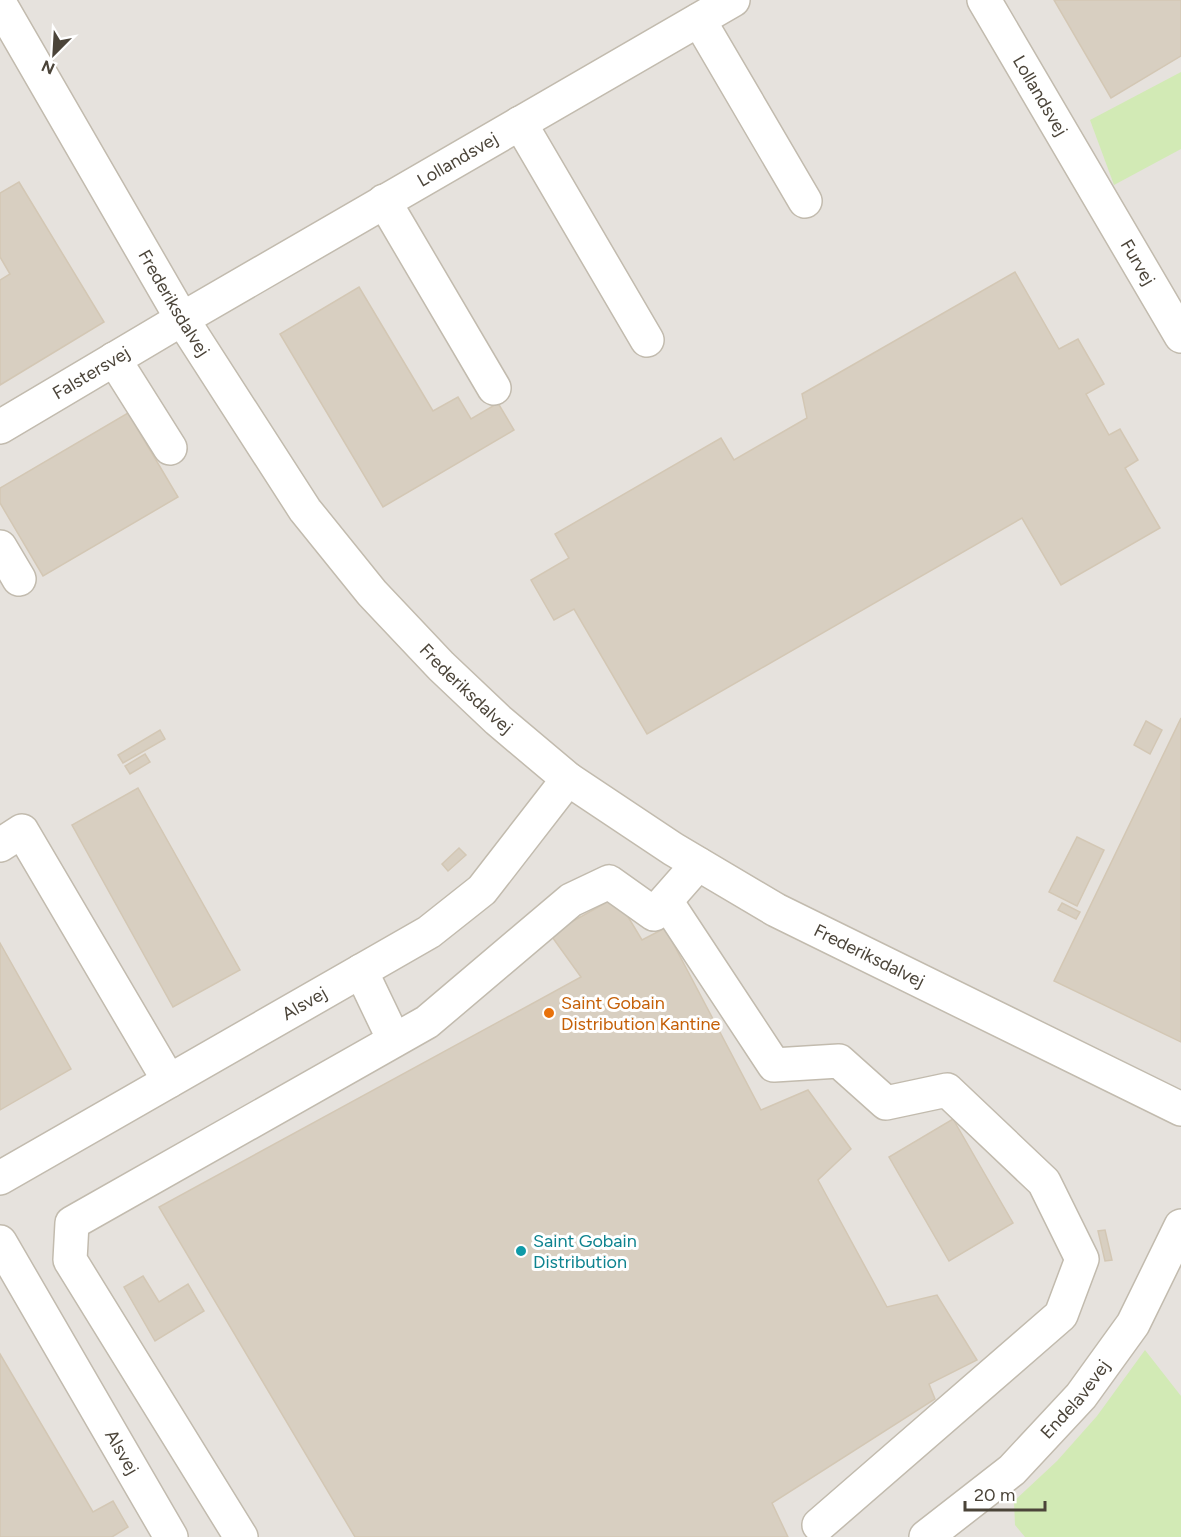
<svg xmlns="http://www.w3.org/2000/svg" width="1181" height="1537" font-family="Figtree,sans-serif">
  <style>
    .industrial { fill: #e6e2dd }
    .green { fill: #d2eab5 }
    .building { fill: #d8cfc1; stroke: #d3c7b4; stroke-width: 1.5 }
    .lines { fill: none; stroke-linecap: round; stroke-linejoin: round }
    .minor-casing { stroke: #c2bbae; stroke-width: 36 }
    .minor { stroke: #fff; stroke-width: 33 }
    .food-dot { fill: #e8710a; stroke: #fff; stroke-width: 2 }
    .culture-dot { fill: #0f9aa8; stroke: #fff; stroke-width: 2 }
    .labels { text-anchor: middle; dominant-baseline: central; stroke-width: 6; stroke-linejoin: round; paint-order: stroke }
    .street-label { font-size: 18px; fill: #4b4439; stroke: #fff }
    .food-label { font-size: 18px; fill: #c56008; stroke: #fff; text-anchor: start }
    .culture-label { font-size: 18px; fill: #0d838f; stroke: #fff; text-anchor: start }
  </style>
  <rect width="100%" height="100%" fill="#f6f3ec"/>
  <rect class="industrial" x="0" y="0" width="1181" height="1537"/>
  <g class="green">
    <path d="M 1181,72 L 1181,149 L 1114,185 L 1090,120 Z"/>
    <path d="M 1145,1350 L 1181,1396 L 1181,1537 L 1025,1537 L 1015,1525 L 1014,1501 L 1057,1461 L 1097,1416 Z"/>
  </g>
  <g class="building">
    <path d="M 1054,0 L 1181,0 L 1181,56 L 1111,98 Z"/>
    <path d="M 19,182 L 104,322 L 0,385 L 0,280 L 10,274 L 0,257 L 0,193 Z"/>
    <path d="M 1015,272 L 1059,349 L 1078,339 L 1104,384 L 1086,394 L 1109,435 L 1120,429 L 1138,460 L 1125,468 L 1160,528 L 1061,585 L 1022,518 L 647,734 L 574,609 L 554,620 L 531,580 L 569,558 L 555,534 L 721,438 L 734,460 L 807,418 L 802,394 Z"/>
    <path d="M 359,287 L 433,411 L 458,397 L 471,419 L 498,403 L 514,430 L 383,507 L 280,334 Z"/>
    <path d="M 128,413 L 178,497 L 43,576 L 0,503 L 0,488 Z"/>
    <path d="M 1181,718 L 1181,1042 L 1054,981 Z"/>
    <path d="M 1146,721 L 1162,730 L 1150,754 L 1134,745 Z"/>
    <path d="M 160,730 L 165,739 L 123,763 L 118,755 Z"/>
    <path d="M 145,754 L 150,762 L 130,774 L 125,766 Z"/>
    <path d="M 138,788 L 240,970 L 173,1007 L 72,825 Z"/>
    <path d="M 1077,837 L 1104,850 L 1077,906 L 1049,892 Z"/>
    <path d="M 459,848 L 466,855 L 448,871 L 442,864 Z"/>
    <path d="M 616,897 L 642,940 L 665,928 L 761,1110 L 808,1090 L 851,1149 L 818,1180 L 887,1307 L 937,1295 L 977,1360 L 929,1384 L 935,1399 L 772,1503 L 788,1537 L 355,1537 L 159,1207 L 581,977 L 550,934 Z"/>
    <path d="M 1062,903 L 1080,912 L 1076,919 L 1058,910 Z"/>
    <path d="M 0,943 L 71,1069 L 0,1110 Z"/>
    <path d="M 953,1119 L 1013,1223 L 949,1261 L 889,1157 Z"/>
    <path d="M 1105,1230 L 1112,1260 L 1105,1261 L 1098,1231 Z"/>
    <path d="M 143,1276 L 159,1302 L 188,1284 L 204,1311 L 155,1341 L 124,1287 Z"/>
    <path d="M 0,1354 L 93,1512 L 113,1501 L 128,1527 L 112,1537 L 0,1537 Z"/>
  </g>
  <g class="lines">
    <defs>
      <g id="minor">
        <path id="s1" d="M 984,0 L 1181,336"/>
        <path id="s2" d="M 0,4 L 182,319 L 305,510 L 372,593 L 441,666 L 498,720 L 568,779 L 673,849 L 776,910 L 1181,1109"/>
        <path d="M 699,20 L 805,201"/>
        <path d="M 520,123 L 647,340"/>
        <path d="M 384,201 L 494,388"/>
        <path d="M 114,359 L 170,448"/>
        <path id="s3" d="M 0,427 L 182,319 L 733,0"/>
        <path d="M 0,547 L 19,579"/>
        <path d="M 0,845 L 22,831 L 169,1081"/>
        <path d="M 666,901 L 774,1065 L 839,1061 L 886,1103 L 947,1090 L 1044,1182 L 1082,1259 L 1061,1315 L 819,1525"/>
        <path d="M 361,971 L 394,1040"/>
        <path id="s4" d="M 0,1178 L 429,932 L 482,890 L 568,779"/>
        <path id="s5" d="M 0,1242 L 171,1537"/>
        <path d="M 241,1537 L 70,1260 L 72,1223 L 427,1022 L 571,900 L 609,882 L 654,914 L 698,864"/>
        <path id="s6" d="M 926,1537 L 1012,1470 L 1081,1396 L 1133,1324 L 1181,1226"/>
      </g>
    </defs>
    <use href="#minor" class="minor-casing"/>
    <use href="#minor" class="minor"/>
  </g>
  <circle class="food-dot" cx="549" cy="1013" r="6"/>
  <circle class="culture-dot" cx="521" cy="1251" r="6"/>
  <g class="labels">
    <g class="street-label">
      <text stroke="none"><textPath href="#s1" startOffset="111">Lollandsvej</textPath></text>
      <text stroke="none"><textPath href="#s3" startOffset="530">Lollandsvej</textPath></text>
      <text stroke="none"><textPath href="#s1" startOffset="304">Furvej</textPath></text>
      <text stroke="none"><textPath href="#s2" startOffset="346">Frederiksdalvej</textPath></text>
      <text stroke="none"><textPath href="#s3" startOffset="106">Falstersvej</textPath></text>
      <text stroke="none"><textPath href="#s2" startOffset="832">Frederiksdalvej</textPath></text>
      <text stroke="none"><textPath href="#s2" startOffset="1318">Frederiksdalvej</textPath></text>
      <text stroke="none"><textPath href="#s4" startOffset="351">Alsvej</textPath></text>
      <text stroke="none"><textPath href="#s6" startOffset="204">Endelavevej</textPath></text>
      <text stroke="none"><textPath href="#s5" startOffset="243">Alsvej</textPath></text>
    </g>
    <g class="food-label">
      <text x="561" y="1003">Saint Gobain<tspan x="561" dy="21">Distribution Kantine</tspan></text>
    </g>
    <g class="culture-label">
      <text x="533" y="1241">Saint Gobain<tspan x="533" dy="21">Distribution</tspan></text>
    </g>
  </g>
  <g transform="translate(54 54) rotate(204)" stroke="#ffffff" stroke-width="4.5" paint-order="stroke">
  <path d="M0-4.5L10 22L0 15L-10 22Z" fill="#4b4439"/>
  <text y="-9" font-size="16" font-weight="bold" text-anchor="middle" fill="#4b4439">N</text>
  </g>
  <path d="M965 1501v9h80v-9" fill="none" stroke="#4b4439" stroke-width="3"/>
  <text x="974" y="1501" font-size="18" fill="#4b4439" stroke="#ffffff" stroke-width="4.5" paint-order="stroke">20 m</text>
</svg>
